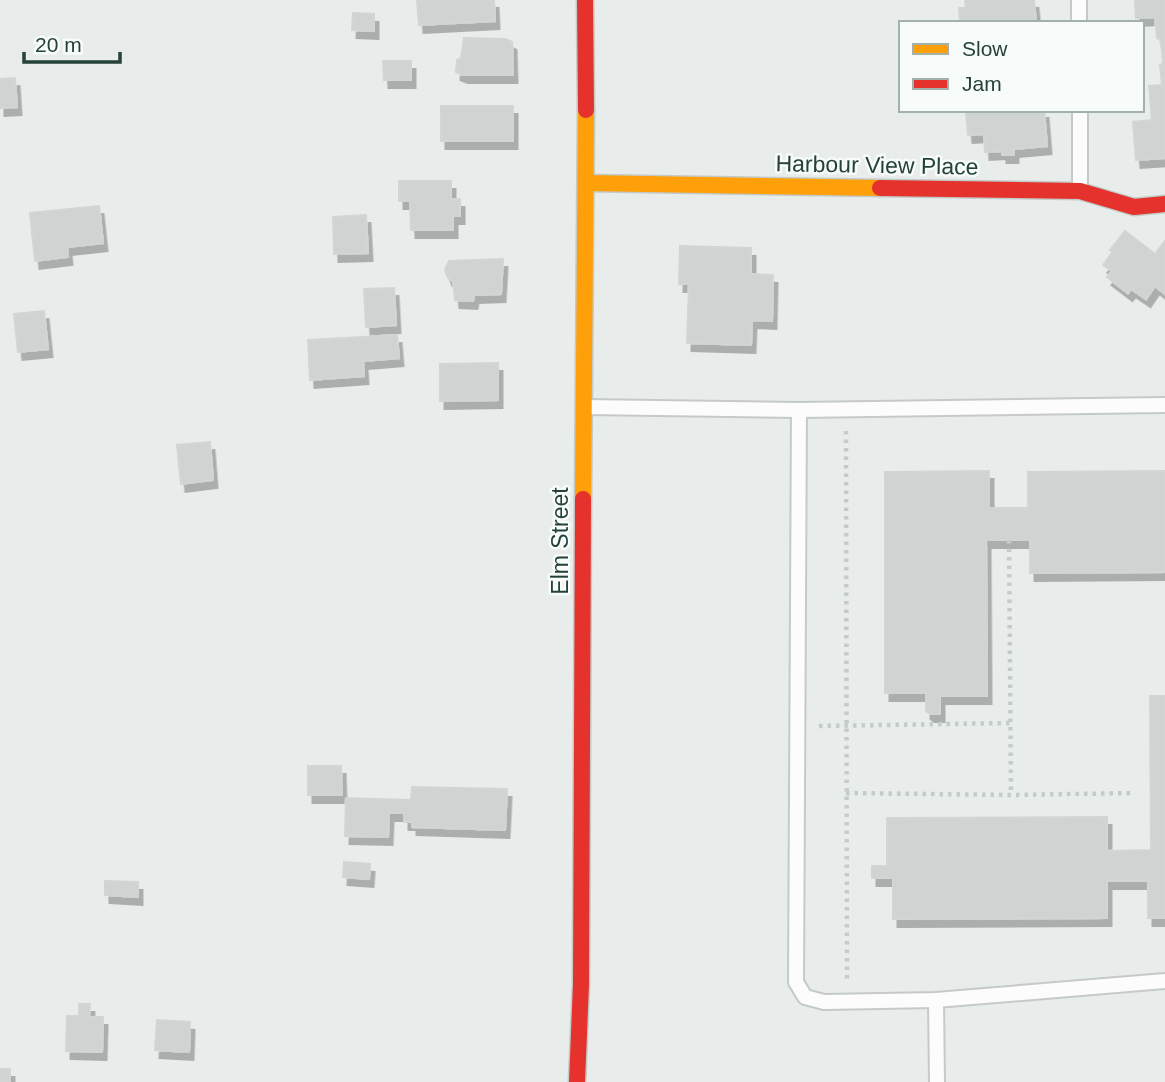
<svg xmlns="http://www.w3.org/2000/svg" width="1165" height="1082" font-family="Helvetica,sans-serif">
  <style>
    .building { fill: #cfd4d2; stroke: #d1d6d4; stroke-width: 2; filter: url(#shadow) }
    .lines { fill: none; stroke-linecap: round; stroke-linejoin: round }
    .lane-casing { stroke: #c5cac8; stroke-width: 18 }
    .slow-casing { stroke: #c3cbc8; stroke-width: 19 }
    .jam-casing { stroke: #c3cbc8; stroke-width: 19 }
    .path { stroke: #c3ccca; stroke-width: 4.5; stroke-dasharray: 3.5 5; stroke-linecap: butt }
    .lane { stroke: #fcfcfc; stroke-width: 14 }
    .slow { stroke: #ff9f0a; stroke-width: 16 }
    .jam { stroke: #e5322d; stroke-width: 16 }
    .labels { text-anchor: middle; dominant-baseline: central; stroke-width: 5; stroke-linejoin: round; paint-order: stroke }
    .street-label { font-size: 23px; fill: #24423a; stroke: #f7fbf9 }
  </style>
  <defs>
    <filter id="shadow"><feDropShadow dx="4.5" dy="8" stdDeviation="0" flood-color="#0004"/></filter>
  </defs>
  <rect width="100%" height="100%" fill="#e8edeb"/>
  <g class="building">
    <path d="M 417,0 L 494,0 L 495,21 L 419,25 Z"/>
    <path d="M 965,0 L 1034,0 L 1036,23 L 960,23 L 959,8 L 966,8 Z"/>
    <path d="M 1135,0 L 1165,0 L 1165,158 L 1136,160 L 1133,122 L 1152,120 L 1149,86 L 1162,85 L 1160,65 L 1163,63 L 1161,40 L 1157,38 L 1155,17 L 1136,18 Z"/>
    <path d="M 353,13 L 374,14 L 374,31 L 352,30 Z"/>
    <path d="M 464,38 L 506,39 L 512,42 L 513,75 L 463,75 L 456,72 L 457,60 L 461,58 Z"/>
    <path d="M 383,61 L 411,61 L 411,80 L 384,80 Z"/>
    <path d="M 15,78 L 17,107 L 0,108 L 0,79 Z"/>
    <rect x="441" y="106" width="72" height="35"/>
    <path d="M 971,110 L 1044,110 L 1047,146 L 1014,149 L 1014,155 L 1002,155 L 1002,151 L 985,152 L 984,134 L 968,135 L 966,111 Z"/>
    <path d="M 399,181 L 451,181 L 451,199 L 460,199 L 460,216 L 453,216 L 453,230 L 411,230 L 410,201 L 399,201 Z"/>
    <path d="M 99,206 L 103,243 L 67,247 L 68,257 L 35,261 L 30,213 Z"/>
    <path d="M 366,215 L 368,253 L 334,254 L 333,217 Z"/>
    <path d="M 1125,231 L 1155,254 L 1165,241 L 1165,294 L 1155,286 L 1146,299 L 1131,289 L 1128,293 L 1107,277 L 1112,271 L 1103,265 L 1113,251 L 1110,250 Z"/>
    <path d="M 680,246 L 751,248 L 751,274 L 773,275 L 772,321 L 752,320 L 751,345 L 687,343 L 689,284 L 679,284 Z"/>
    <path d="M 503,259 L 501,294 L 474,295 L 473,301 L 455,300 L 453,281 L 448,278 L 445,270 L 449,261 Z"/>
    <path d="M 394,288 L 396,325 L 366,327 L 364,289 Z"/>
    <path d="M 44,311 L 48,349 L 18,352 L 14,314 Z"/>
    <path d="M 397,335 L 399,358 L 363,361 L 364,376 L 310,380 L 308,340 Z"/>
    <path d="M 498,363 L 498,400 L 440,401 L 440,364 Z"/>
    <path d="M 210,442 L 213,480 L 181,484 L 177,445 Z"/>
    <path d="M 989,471 L 989,508 L 1028,508 L 1028,472 L 1165,471 L 1165,572 L 1030,573 L 1030,540 L 986,540 L 987,696 L 940,696 L 940,714 L 930,714 L 926,711 L 926,693 L 885,693 L 885,472 Z"/>
    <path d="M 1150,696 L 1165,696 L 1165,918 L 1148,918 L 1148,881 L 1107,881 L 1107,918 L 893,919 L 893,878 L 872,878 L 872,866 L 887,866 L 887,818 L 1107,817 L 1107,851 L 1151,850 Z"/>
    <path d="M 308,766 L 341,766 L 342,795 L 308,795 Z"/>
    <path d="M 412,787 L 507,789 L 505,830 L 412,827 L 412,822 L 404,822 L 404,813 L 389,813 L 388,837 L 345,836 L 346,798 L 411,800 Z"/>
    <path d="M 344,862 L 370,864 L 369,879 L 343,877 Z"/>
    <path d="M 105,881 L 138,882 L 138,897 L 105,895 Z"/>
    <path d="M 79,1004 L 90,1004 L 89,1017 L 103,1017 L 102,1052 L 66,1051 L 67,1016 L 79,1016 Z"/>
    <path d="M 157,1020 L 190,1022 L 189,1052 L 155,1050 Z"/>
    <rect x="0" y="1069" width="10" height="13"/>
  </g>
  <g class="lines">
    <defs>
      <g id="lane">
        <path d="M 1079,0 L 1079,23"/>
        <path d="M 1080,110 L 1080,190"/>
        <path d="M 585,407 L 799,410 L 1165,405"/>
        <path d="M 799,410 L 796,982 L 805,997 L 824,1002 L 936,1000 L 1165,981"/>
        <path d="M 936,1000 L 937,1082"/>
      </g>
      <g id="slow">
        <path d="M 586,183 L 880,188"/>
        <path d="M 583,499 L 586,110"/>
      </g>
      <g id="jam">
        <path d="M 585,0 L 586,110"/>
        <path d="M 880,188 L 1080,191 L 1134,207 L 1165,204"/>
        <path d="M 577,1082 L 581,984 L 583,499"/>
      </g>
    </defs>
    <use href="#lane" class="lane-casing"/>
    <use href="#slow" class="slow-casing"/>
    <use href="#jam" class="jam-casing"/>
    <g class="path">
      <path d="M 846,431 L 847,979"/>
      <path d="M 1009,540 L 1011,794"/>
      <path d="M 819,726 L 1011,723"/>
      <path d="M 846,793 L 1011,795 L 1135,793"/>
    </g>
    <use href="#lane" class="lane"/>
    <use href="#slow" class="slow"/>
    <use href="#jam" class="jam"/>
  </g>
  <g class="labels">
    <g class="street-label">
      <text transform="translate(877 165) rotate(1)">Harbour View Place</text>
      <text transform="translate(560 541) rotate(-90)">Elm Street</text>
    </g>
  </g>
  <rect x="899" y="21" width="245" height="91" fill="#f7fbf9" stroke="#a3b1ad" stroke-width="2"/>
  <rect x="913" y="44" width="35" height="10" fill="#ff9f0a" stroke="#a3b1ad" stroke-width="2"/>
  <text x="962" y="56" font-size="21" fill="#24423a">Slow</text>
  <rect x="913" y="79" width="35" height="10" fill="#e5322d" stroke="#a3b1ad" stroke-width="2"/>
  <text x="962" y="91" font-size="21" fill="#24423a">Jam</text>
  <path d="M24 52v10h96v-10" fill="none" stroke="#24423a" stroke-width="3.5"/>
  <text x="35" y="52" font-size="21" fill="#24423a" stroke="#f7fbf9" stroke-width="5" paint-order="stroke">20 m</text>
</svg>
